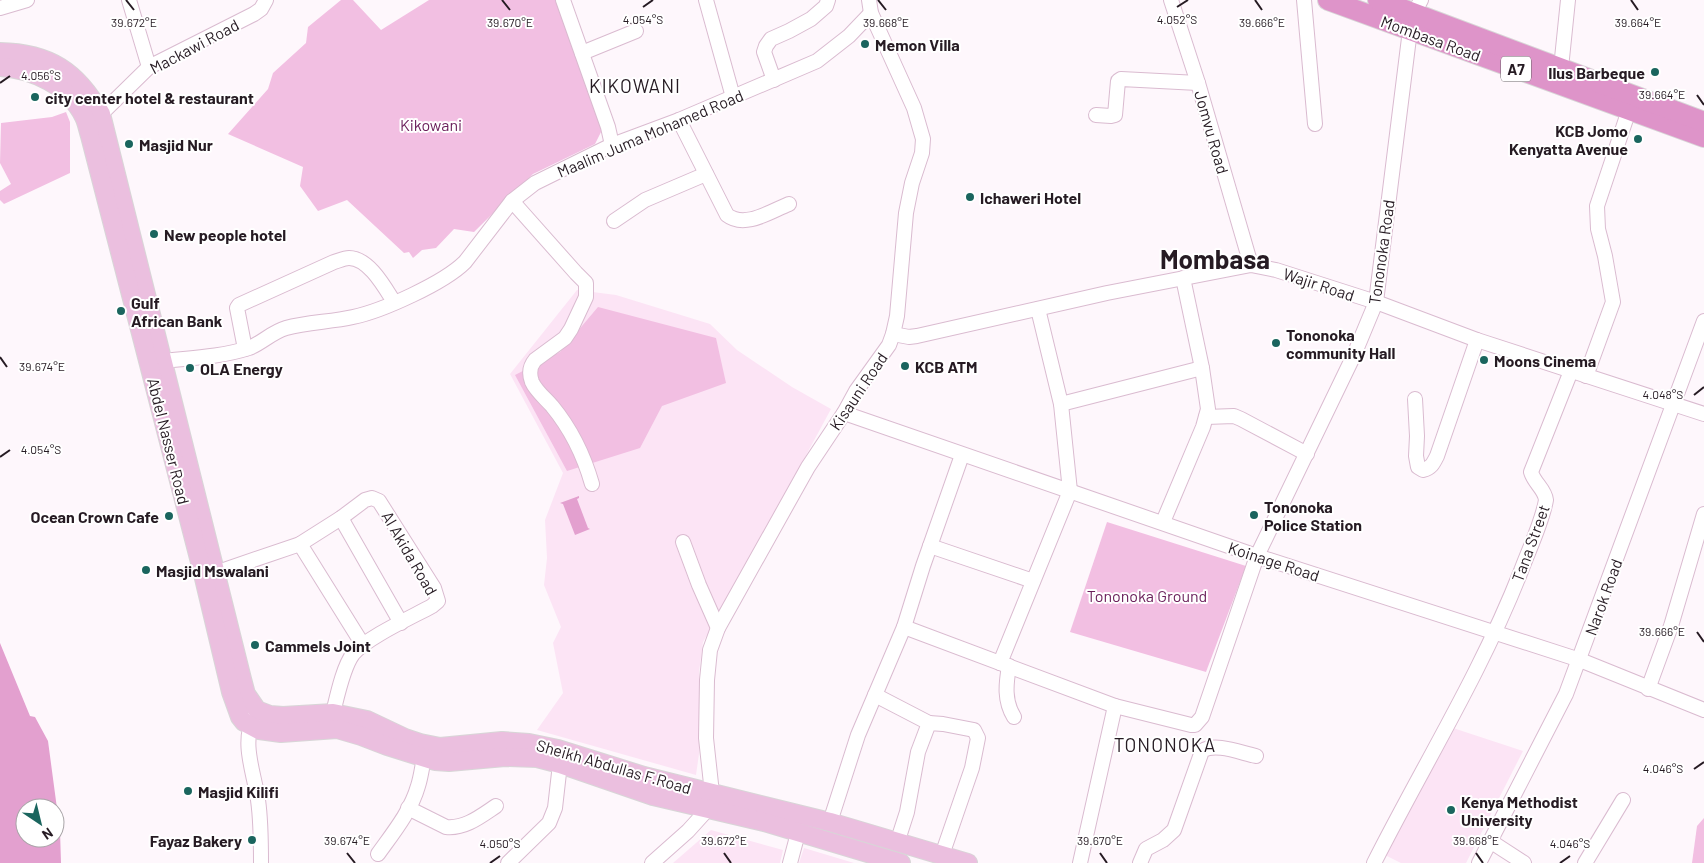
<svg xmlns="http://www.w3.org/2000/svg" width="1704" height="863" font-family="Barlow,sans-serif">
  <style>
    .built { fill: #fce4f5 }
    .green { fill: #f2bfe2 }
    .water { fill: #e3a0cf; fill-rule: evenodd }
    .lines { fill: none; stroke-linecap: round; stroke-linejoin: round }
    .minor-casing { stroke: #dabbd0; stroke-width: 16 }
    .major-casing { stroke: #d8d6d7; stroke-width: 20 }
    .highway-casing { stroke: #d8d6d7; stroke-width: 22 }
    .minor { stroke: #fff; stroke-width: 14 }
    .major { stroke: #ebbfdf; stroke-width: 18 }
    .highway { stroke: #de94c9; stroke-width: 20 }
    .ticks { fill: none; stroke: #261b23; stroke-width: 2 }
    .poi-dot { fill: #1a655e; stroke: #fff; stroke-width: 2 }
    .labels { text-anchor: middle; dominant-baseline: central; stroke-width: 4; stroke-linejoin: round; paint-order: stroke }
    .shield { fill: #fff; stroke: #675f65; stroke-width: 1 }
    .shield-label { font-size: 15px; font-weight: bold; fill: #261b23 }
    .street-label { font-size: 16px; fill: #261b23; stroke: #fff }
    .poi-label { font-size: 16px; font-weight: bold; fill: #261b23; stroke: #fff; text-anchor: start }
    .park-label { font-size: 16px; fill: #6a1e5a; stroke: #fff }
    .quarter-label { font-size: 19px; letter-spacing: 1px; fill: #261b23; stroke: #fff }
    .town-label { font-size: 26px; font-weight: bold; fill: #261b23; stroke: #fff }
    .ticks-label { font-size: 12px; text-anchor: middle; fill: #261b23; stroke: #fff; stroke-width: 4; stroke-linejoin: round; paint-order: stroke }
  </style>
  <rect width="100%" height="100%" fill="#fef7fc"/>
  <g class="built">
    <path d="M 577,290 L 616,295 L 710,324 L 737,350 L 792,387 L 831,409 L 736,585 L 703,642 L 699,672 L 699,754 L 696,775 L 537,730 L 563,693 L 553,643 L 561,627 L 544,585 L 547,558 L 545,520 L 563,473 L 510,374 Z"/>
    <path d="M 1450,727 L 1523,751 L 1466,863 L 1401,863 L 1385,855 L 1421,788 Z"/>
    <path d="M 711,830 L 783,850 L 780,863 L 673,863 Z"/>
    <path d="M 804,848 L 854,863 L 799,863 Z"/>
  </g>
  <g class="green">
    <path d="M 341,0 L 353,0 L 381,30 L 429,0 L 557,0 L 602,130 L 595,144 L 533,174 L 474,232 L 454,229 L 436,248 L 422,250 L 413,258 L 409,252 L 404,253 L 347,200 L 318,211 L 300,186 L 303,167 L 228,134 L 268,89 L 273,73 L 306,43 L 308,27 Z"/>
    <path d="M 66,112 L 70,122 L 70,173 L 4,204 L 0,200 L 0,191 L 11,184 L 0,163 L 1,123 L 52,117 Z"/>
    <path d="M 598,307 L 716,338 L 726,383 L 662,406 L 640,448 L 567,471 L 515,375 L 560,352 Z"/>
    <path d="M 1107,522 L 1246,566 L 1206,672 L 1070,632 Z"/>
    <path d="M 1704,818 L 1704,863 L 1692,863 L 1697,826 Z"/>
  </g>
  <g class="water">
    <path d="M 579,496 L 579,498 L 577,499 L 588,528 L 590,529 L 575,535 L 563,504 L 560,503 Z"/>
    <path d="M 0,643 L 30,716 L 35,717 L 48,741 L 60,831 L 61,863 L 0,863 ZM 25,808 L 55,808 L 55,838 L 25,838 Z"/>
  </g>
  <g class="lines">
    <defs>
      <g id="minor">
        <path d="M 129,0 L 149,67"/>
        <path d="M 563,0 L 608,127 L 612,145"/>
        <path d="M 706,0 L 733,97"/>
        <path d="M 1171,0 L 1198,83 L 1251,265"/>
        <path d="M 1304,0 L 1315,124"/>
        <path d="M 0,8 L 27,0"/>
        <path d="M 582,53 L 636,31"/>
        <path d="M 1561,68 L 1568,0"/>
        <path d="M 774,80 L 764,52 L 766,46 L 771,39 L 789,31 L 811,19 L 826,6 L 828,0"/>
        <path d="M 101,114 L 149,67 L 254,14 L 261,9 L 266,0"/>
        <path d="M 1096,115 L 1111,116 L 1115,115 L 1118,81 L 1121,79 L 1198,83"/>
        <path d="M 679,120 L 727,215 C 745,229 771,211 789,204"/>
        <path d="M 512,201 L 576,273 L 586,283 L 586,297 L 571,329 L 565,338 L 535,360 C 530,366 529,374 532,382 C 536,391 545,398 552,406 C 571,429 584,456 592,484"/>
        <path d="M 614,221 L 645,200 L 706,174"/>
        <path d="M 893,334 L 909,337 L 917,336 L 1107,293 L 1251,265 L 1276,270 L 1376,302 L 1477,340 L 1704,414"/>
        <path d="M 245,349 L 237,308 L 239,305 L 334,262 C 338,261 344,258 349,258 C 369,258 385,288 394,302"/>
        <path d="M 163,361 C 191,358 221,357 249,348 C 262,343 272,332 286,328 C 307,322 331,322 353,317 C 382,311 444,283 465,262 L 512,201 L 535,183 L 612,145 L 679,120 L 817,61 L 849,36 L 871,13"/>
        <path d="M 1586,376 L 1613,302 L 1605,256 L 1598,229 L 1597,206 L 1629,110"/>
        <path d="M 1415,399 L 1417,436 L 1416,456 L 1418,467 L 1423,470 C 1431,468 1433,464 1437,456 L 1477,340"/>
        <path d="M 1061,404 L 1202,368"/>
        <path d="M 844,413 L 1257,556 L 1580,660 L 1704,710"/>
        <path d="M 1206,417 L 1234,416 L 1241,419 L 1307,454"/>
        <path d="M 341,518 L 401,623"/>
        <path d="M 1163,522 L 1203,427 L 1208,409 L 1202,368 L 1183,278"/>
        <path d="M 683,542 L 699,585 L 718,628"/>
        <path d="M 300,544 L 363,645"/>
        <path d="M 930,546 L 1033,581"/>
        <path d="M 215,573 L 300,544 L 341,518 L 365,500 L 372,498 L 379,501 L 434,588 L 438,601 L 432,606 C 412,617 366,638 353,654 C 343,667 337,697 333,713"/>
        <path d="M 904,627 L 1115,706"/>
        <path d="M 1000,663 L 1070,491 L 1061,404 L 1038,309"/>
        <path d="M 1009,666 C 1006,684 1004,701 1014,717"/>
        <path d="M 1648,689 L 1671,626 L 1704,514"/>
        <path d="M 875,695 L 929,723"/>
        <path d="M 254,716 C 241,744 254,772 258,800 C 261,821 261,842 261,863"/>
        <path d="M 408,808 L 446,827 C 465,829 481,816 496,806"/>
        <path d="M 830,822 L 858,735 L 904,627 L 923,566 L 962,455"/>
        <path d="M 1490,841 L 1524,863"/>
        <path d="M 897,843 L 907,812 L 918,752 L 929,723 L 943,724 L 974,730 L 978,738 L 972,768 L 942,855"/>
        <path d="M 378,854 C 393,833 411,811 418,786 C 421,777 422,767 424,758"/>
        <path d="M 508,863 L 549,823 L 555,808 L 560,764"/>
        <path d="M 652,863 L 688,831 L 707,810 L 712,793 L 706,738 L 707,680 L 710,650 L 718,628 L 808,467 L 844,413 L 856,391 L 889,345 L 893,334 L 897,316 L 906,213 L 912,183 L 922,153 L 923,139 L 914,108 L 871,13 L 869,0"/>
        <path d="M 790,863 L 798,833"/>
        <path d="M 1080,863 L 1115,706 L 1191,725 L 1195,725 L 1202,717 L 1257,556 L 1354,355 L 1376,302 L 1410,30 L 1414,13 L 1421,0"/>
        <path d="M 1140,863 L 1146,849 L 1163,840 L 1174,830 L 1202,751 C 1215,742 1241,753 1256,756"/>
        <path d="M 1374,863 C 1423,766 1481,673 1521,571 C 1529,549 1542,523 1546,500 C 1545,489 1534,483 1531,472 L 1571,371"/>
        <path d="M 1479,863 L 1566,694 L 1704,321"/>
        <path d="M 1585,863 L 1623,800"/>
      </g>
      <g id="major">
        <path d="M 0,52 C 49,53 77,71 101,114 L 242,679 L 246,694 L 257,710 L 270,715 L 283,716 L 333,713 L 367,720 L 405,738 L 420,743 L 440,747 L 502,741 L 529,743 L 558,749 L 644,776 L 830,822 L 968,863"/>
        <path d="M 0,67 C 33,69 69,86 84,117 C 87,123 88,130 90,136 L 202,570 L 231,692 L 240,717 L 244,722 L 259,730 L 281,733 L 337,729 L 361,736 L 387,746 L 435,761 L 449,762 L 505,757 L 537,758 L 560,764 L 653,796 L 764,822 L 901,863"/>
      </g>
      <g id="highway">
        <path d="M 1328,0 L 1704,137"/>
        <path d="M 1378,0 L 1704,122"/>
      </g>
    </defs>
    <use href="#minor" class="minor-casing"/>
    <use href="#major" class="major-casing"/>
    <use href="#highway" class="highway-casing"/>
    <use href="#minor" class="minor"/>
    <use href="#major" class="major"/>
    <use href="#highway" class="highway"/>
  </g>
  <path class="ticks" d="M 126,0 L 134,10M 502,0 L 510,10M 878,0 L 886,10M 1255,0 L 1262,10M 1631,0 L 1638,10M 643,7 L 653,0M 1177,7 L 1188,0M 0,83 L 10,76M 1697,95 L 1704,105M 0,357 L 7,367M 1694,395 L 1704,387M 0,457 L 10,450M 1697,632 L 1704,642M 1694,769 L 1704,762M 347,853 L 355,863M 724,853 L 731,863M 1100,853 L 1107,863M 1476,853 L 1483,863M 490,863 L 500,856M 1560,863 L 1570,856"/>
  <g class="poi-dot">
    <circle cx="865" cy="44" r="5"/>
    <circle cx="1655" cy="72" r="5"/>
    <circle cx="35" cy="97" r="5"/>
    <circle cx="1638" cy="139" r="5"/>
    <circle cx="129" cy="144" r="5"/>
    <circle cx="970" cy="197" r="5"/>
    <circle cx="154" cy="234" r="5"/>
    <circle cx="121" cy="311" r="5"/>
    <circle cx="1276" cy="343" r="5"/>
    <circle cx="1484" cy="360" r="5"/>
    <circle cx="905" cy="366" r="5"/>
    <circle cx="190" cy="368" r="5"/>
    <circle cx="1254" cy="515" r="5"/>
    <circle cx="169" cy="516" r="5"/>
    <circle cx="146" cy="570" r="5"/>
    <circle cx="255" cy="645" r="5"/>
    <circle cx="188" cy="791" r="5"/>
    <circle cx="1451" cy="810" r="5"/>
    <circle cx="252" cy="840" r="5"/>
  </g>
  <g class="labels">
    <rect class="shield" x="1501" y="56.5" width="30" height="25" rx="4"/>
    <g class="shield-label">
      <text x="1516" y="69">A7</text>
    </g>
    <g class="street-label">
      <text transform="translate(1431 38) rotate(20)">Mombasa Road</text>
      <text transform="translate(194 46) rotate(-28)">Mackawi Road</text>
      <text transform="translate(1212 132) rotate(74)">Jomvu Road</text>
      <text transform="translate(650 133) rotate(-23)">Maalim Juma Mohamed Road</text>
      <text transform="translate(1381 252) rotate(-82)">Tononoka Road</text>
      <text transform="translate(1319 284) rotate(18)">Wajir Road</text>
      <text transform="translate(858 391) rotate(-56)">Kisauni Road</text>
      <text transform="translate(169 441) rotate(76)">Abdel Nasser Road</text>
      <text transform="translate(1530 543) rotate(-70)">Tana Street</text>
      <text transform="translate(410 553) rotate(60)">Al Akida Road</text>
      <text transform="translate(1274 561) rotate(18)">Koinage Road</text>
      <text transform="translate(1603 597) rotate(-70)">Narok Road</text>
      <text transform="translate(614 766) rotate(16)">Sheikh Abdullas F.Road</text>
    </g>
    <g class="poi-label">
      <text x="875" y="44">Memon Villa</text>
      <text x="1645" y="72" text-anchor="end">Ilus Barbeque</text>
      <text x="45" y="97">city center hotel &amp; restaurant</text>
      <text x="1628" y="130" text-anchor="end">KCB Jomo<tspan x="1628" dy="18">Kenyatta Avenue</tspan></text>
      <text x="139" y="144">Masjid Nur</text>
      <text x="980" y="197">Ichaweri Hotel</text>
      <text x="164" y="234">New people hotel</text>
      <text x="131" y="302">Gulf<tspan x="131" dy="18">African Bank</tspan></text>
      <text x="1286" y="334">Tononoka<tspan x="1286" dy="18">community Hall</tspan></text>
      <text x="1494" y="360">Moons Cinema</text>
      <text x="915" y="366">KCB ATM</text>
      <text x="200" y="368">OLA Energy</text>
      <text x="1264" y="506">Tononoka<tspan x="1264" dy="18">Police Station</tspan></text>
      <text x="159" y="516" text-anchor="end">Ocean Crown Cafe</text>
      <text x="156" y="570">Masjid Mswalani</text>
      <text x="265" y="645">Cammels Joint</text>
      <text x="198" y="791">Masjid Kilifi</text>
      <text x="1461" y="801">Kenya Methodist<tspan x="1461" dy="18">University</tspan></text>
      <text x="242" y="840" text-anchor="end">Fayaz Bakery</text>
    </g>
    <g class="park-label">
      <text x="431" y="124">Kikowani</text>
      <text x="1147" y="595">Tononoka Ground</text>
    </g>
    <g class="quarter-label">
      <text x="635" y="85">KIKOWANI</text>
      <text x="1165" y="744">TONONOKA</text>
    </g>
    <g class="town-label">
      <text x="1215" y="258">Mombasa</text>
    </g>
  </g>
  <g class="ticks-label">
    <text x="1177" y="24">4.052°S</text>
    <text x="643" y="24">4.054°S</text>
    <text x="134" y="27">39.672°E</text>
    <text x="510" y="27">39.670°E</text>
    <text x="886" y="27">39.668°E</text>
    <text x="1262" y="27">39.666°E</text>
    <text x="1638" y="27">39.664°E</text>
    <text x="41" y="80">4.056°S</text>
    <text x="1662" y="99">39.664°E</text>
    <text x="42" y="371">39.674°E</text>
    <text x="1663" y="399">4.048°S</text>
    <text x="41" y="454">4.054°S</text>
    <text x="1662" y="636">39.666°E</text>
    <text x="1663" y="773">4.046°S</text>
    <text x="347" y="845">39.674°E</text>
    <text x="724" y="845">39.672°E</text>
    <text x="1100" y="845">39.670°E</text>
    <text x="1476" y="845">39.668°E</text>
    <text x="500" y="848">4.050°S</text>
    <text x="1570" y="848">4.046°S</text>
  </g>
  <g transform="translate(40 823) rotate(145)"><circle r="24" fill="#ffffff" stroke="#a8a4a7"/>
  <path d="M0-4L9 19L0 12L-9 19Z" fill="#1a655e"/>
  <text y="-8" font-size="14" font-weight="bold" text-anchor="middle" fill="#261b23">N</text>
  </g>
</svg>
